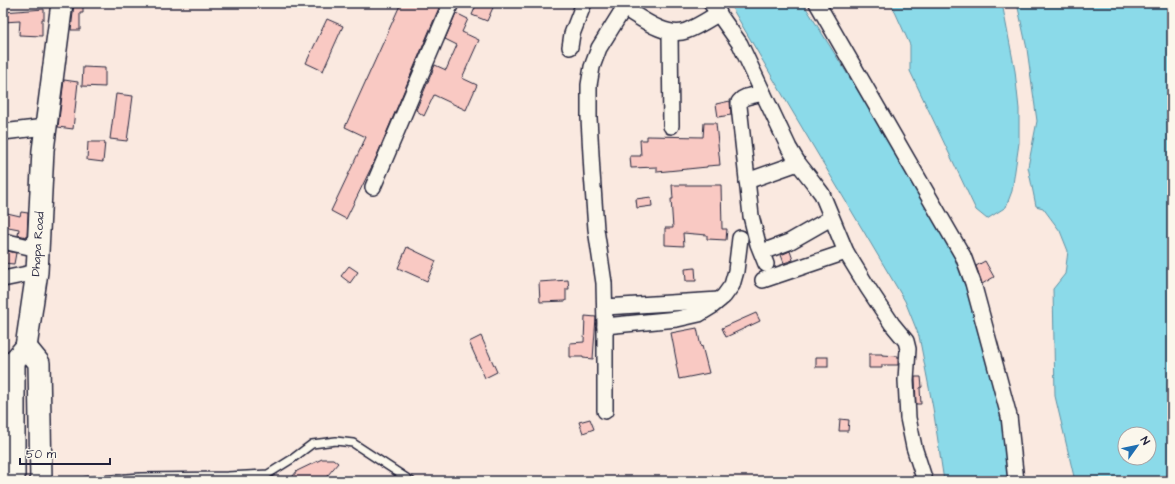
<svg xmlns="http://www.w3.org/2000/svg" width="1175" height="484" font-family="'Architects Daughter',sans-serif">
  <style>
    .water { fill: #8bdae9; stroke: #6190a3; fill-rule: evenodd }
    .building { fill: #f9c9c3; stroke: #22223b }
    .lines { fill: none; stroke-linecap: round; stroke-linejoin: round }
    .lane-casing { stroke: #22223b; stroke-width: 10 }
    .street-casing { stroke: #22223b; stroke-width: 18 }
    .secondary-casing { stroke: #22223b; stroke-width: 24 }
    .lane { stroke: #fbf7ec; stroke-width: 7 }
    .street { stroke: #fbf7ec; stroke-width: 15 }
    .secondary { stroke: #fbf7ec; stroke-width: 21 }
    .labels { text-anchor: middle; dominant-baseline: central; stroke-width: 3.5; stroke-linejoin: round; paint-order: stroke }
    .street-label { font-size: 12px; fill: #22223b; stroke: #fbf7ec }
  </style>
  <rect width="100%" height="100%" fill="#fae9e0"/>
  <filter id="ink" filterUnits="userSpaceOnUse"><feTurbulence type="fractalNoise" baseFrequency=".025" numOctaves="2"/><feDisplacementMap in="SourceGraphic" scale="8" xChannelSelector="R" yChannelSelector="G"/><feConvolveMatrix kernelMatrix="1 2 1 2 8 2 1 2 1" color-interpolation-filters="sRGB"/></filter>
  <g filter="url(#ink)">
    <g class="water">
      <path d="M 729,3 L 803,3 L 868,107 L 962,270 L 1001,403 L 1010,481 L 944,481 L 933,408 L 919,336 L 905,301 L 788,104 Z"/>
      <path d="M 891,3 L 1002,3 L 1015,71 L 1019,109 L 1019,143 L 1012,191 L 1006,207 L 987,219 L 976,210 L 910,71 L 910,45 Z"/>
      <path d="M 1017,3 L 1172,3 L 1172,481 L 1075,481 L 1055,396 L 1053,289 L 1065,274 L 1068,251 L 1060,231 L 1043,208 L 1036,206 L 1028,167 L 1037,121 L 1027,49 ZM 1125,434 L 1149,434 L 1149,458 L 1125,458 Z"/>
    </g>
    <g class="building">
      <path d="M 83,3 L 83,13 L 80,13 L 80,30 L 71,30 L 74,4 Z"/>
      <path d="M 401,3 L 441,3 L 375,160 L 346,219 L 331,211 L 366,137 L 345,127 Z"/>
      <path d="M 477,3 L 495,3 L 487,21 L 472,15 Z"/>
      <path d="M 44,9 L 44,19 L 42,19 L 42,36 L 19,35 L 20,21 L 3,22 L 3,12 Z"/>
      <path d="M 456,13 L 468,19 L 462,32 L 479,40 L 462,78 L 477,85 L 466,110 L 434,95 L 424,116 L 416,110 L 435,65 L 446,70 L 457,45 L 445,39 Z"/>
      <path d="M 327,19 L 343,26 L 323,71 L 306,63 Z"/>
      <path d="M 83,67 L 105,68 L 105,87 L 82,86 Z"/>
      <path d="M 64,80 L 78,82 L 73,129 L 58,127 Z"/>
      <path d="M 116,94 L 133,96 L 127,141 L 110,139 Z"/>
      <path d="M 730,101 L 731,115 L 718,117 L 716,104 Z"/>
      <path d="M 704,123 L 716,123 L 720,165 L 707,166 L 707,167 L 657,172 L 657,167 L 631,168 L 630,156 L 641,156 L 640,140 L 647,140 L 647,136 L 703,137 Z"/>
      <path d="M 88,142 L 105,142 L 103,162 L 87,160 Z"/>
      <path d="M 672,185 L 721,185 L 722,229 L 727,229 L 726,240 L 707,239 L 707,235 L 683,233 L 684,246 L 665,245 L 665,228 L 673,228 L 671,199 L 673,199 Z"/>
      <path d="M 651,197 L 652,206 L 637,208 L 636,199 Z"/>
      <path d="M 3,212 L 20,216 L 21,212 L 28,213 L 27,237 L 18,235 L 19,229 L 3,226 Z"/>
      <path d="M 407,247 L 436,261 L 427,281 L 398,268 Z"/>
      <path d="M 3,250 L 16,253 L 14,264 L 3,263 Z"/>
      <path d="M 790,251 L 793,260 L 784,263 L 781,255 Z"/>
      <path d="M 985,261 L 994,277 L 982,284 L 976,266 Z"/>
      <path d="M 349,266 L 358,272 L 350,283 L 341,276 Z"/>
      <path d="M 695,268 L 696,281 L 686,281 L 685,269 Z"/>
      <path d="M 568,280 L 569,289 L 566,289 L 566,301 L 540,302 L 539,282 Z"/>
      <path d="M 756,313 L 760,321 L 726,337 L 722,328 Z"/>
      <path d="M 585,316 L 596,317 L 593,359 L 583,358 L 583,357 L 570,357 L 570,343 L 584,342 Z"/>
      <path d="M 697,328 L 701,347 L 702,346 L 709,373 L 679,379 L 676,364 L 677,364 L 671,333 Z"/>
      <path d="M 481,336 L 497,372 L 485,378 L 469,342 Z"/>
      <path d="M 869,354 L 882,354 L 882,355 L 898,356 L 898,365 L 882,365 L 882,368 L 869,368 Z"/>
      <rect x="816" y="357" width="12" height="10"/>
      <path d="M 915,377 L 921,377 L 922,387 L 920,388 L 921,404 L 916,404 Z"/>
      <path d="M 590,419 L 594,429 L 583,433 L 579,422 Z"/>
      <path d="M 840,419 L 849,420 L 848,431 L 839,431 Z"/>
      <path d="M 322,459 L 333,459 L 338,463 L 323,481 L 289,481 L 297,471 Z"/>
    </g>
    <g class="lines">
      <defs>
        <path id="lane" d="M 86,481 L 141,477 L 228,476 L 268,474 L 292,459 L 312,444 L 336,441 L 353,443 L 411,481"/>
        <g id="street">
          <path d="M 711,3 L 740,44 L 789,148 L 798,163 L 813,182 L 822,194 L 846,252 L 868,288 L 892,324 L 906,341 L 908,349 L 906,380 L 908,418 L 914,447 L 925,481"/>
          <path d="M 817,3 L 963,256 L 973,283 L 1009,416 L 1016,481"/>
          <path d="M 624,8 C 641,18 666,38 686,31 C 697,27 709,19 719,13"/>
          <path d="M 670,33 L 671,126"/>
          <path d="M 570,47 L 572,34 L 584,3"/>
          <path d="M 763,93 L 746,97 L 742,99 L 739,102 L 739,106 L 751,216 L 758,244 L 766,264"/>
          <path d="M 3,132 L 45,127"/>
          <path d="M 747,181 L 798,163"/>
          <path d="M 373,187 L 451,3"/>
          <path d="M 3,241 L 38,249"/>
          <path d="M 762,252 L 789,242 L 831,218"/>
          <path d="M 3,279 L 37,272"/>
          <path d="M 763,280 L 846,252"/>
          <path d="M 605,307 L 719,300"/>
          <path d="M 605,326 L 677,319 L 699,314 L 712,306 L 724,296 L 732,285 L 736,271 L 740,238"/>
          <path d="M 605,411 L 605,326 L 604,283 L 596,229 L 592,173 L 589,118 L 589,85 L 592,67 L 599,48 L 627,3"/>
        </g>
        <g id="secondary">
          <path d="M 26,347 L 39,363 L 41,481"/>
          <path d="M 14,481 L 14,361 L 26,347 L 37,272 L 43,150 L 62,3"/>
        </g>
      </defs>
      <use href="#lane" class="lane-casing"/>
      <use href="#street" class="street-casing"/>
      <use href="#secondary" class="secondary-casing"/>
      <use href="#lane" class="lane"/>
      <use href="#street" class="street"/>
      <use href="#secondary" class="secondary"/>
    </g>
  </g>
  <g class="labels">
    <g class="street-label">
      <text transform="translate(38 244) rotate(-86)">Dhapa Road</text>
    </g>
  </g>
  <rect width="1175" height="484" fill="none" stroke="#fbf7ec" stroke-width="16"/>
  <rect x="8" y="8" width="1159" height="468" fill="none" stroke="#22223b" stroke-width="1.5" filter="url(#ink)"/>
  <g transform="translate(1137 446) rotate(57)"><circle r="19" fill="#fbf7ec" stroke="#a4a2a5"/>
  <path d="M0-3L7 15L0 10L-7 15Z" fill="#1f6fb2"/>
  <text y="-6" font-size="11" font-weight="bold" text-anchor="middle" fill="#22223b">N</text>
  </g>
  <path d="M20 458v6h90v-6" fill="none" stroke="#22223b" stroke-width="2"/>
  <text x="26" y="458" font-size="12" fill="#22223b" stroke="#fbf7ec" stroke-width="3" paint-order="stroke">50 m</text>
</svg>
